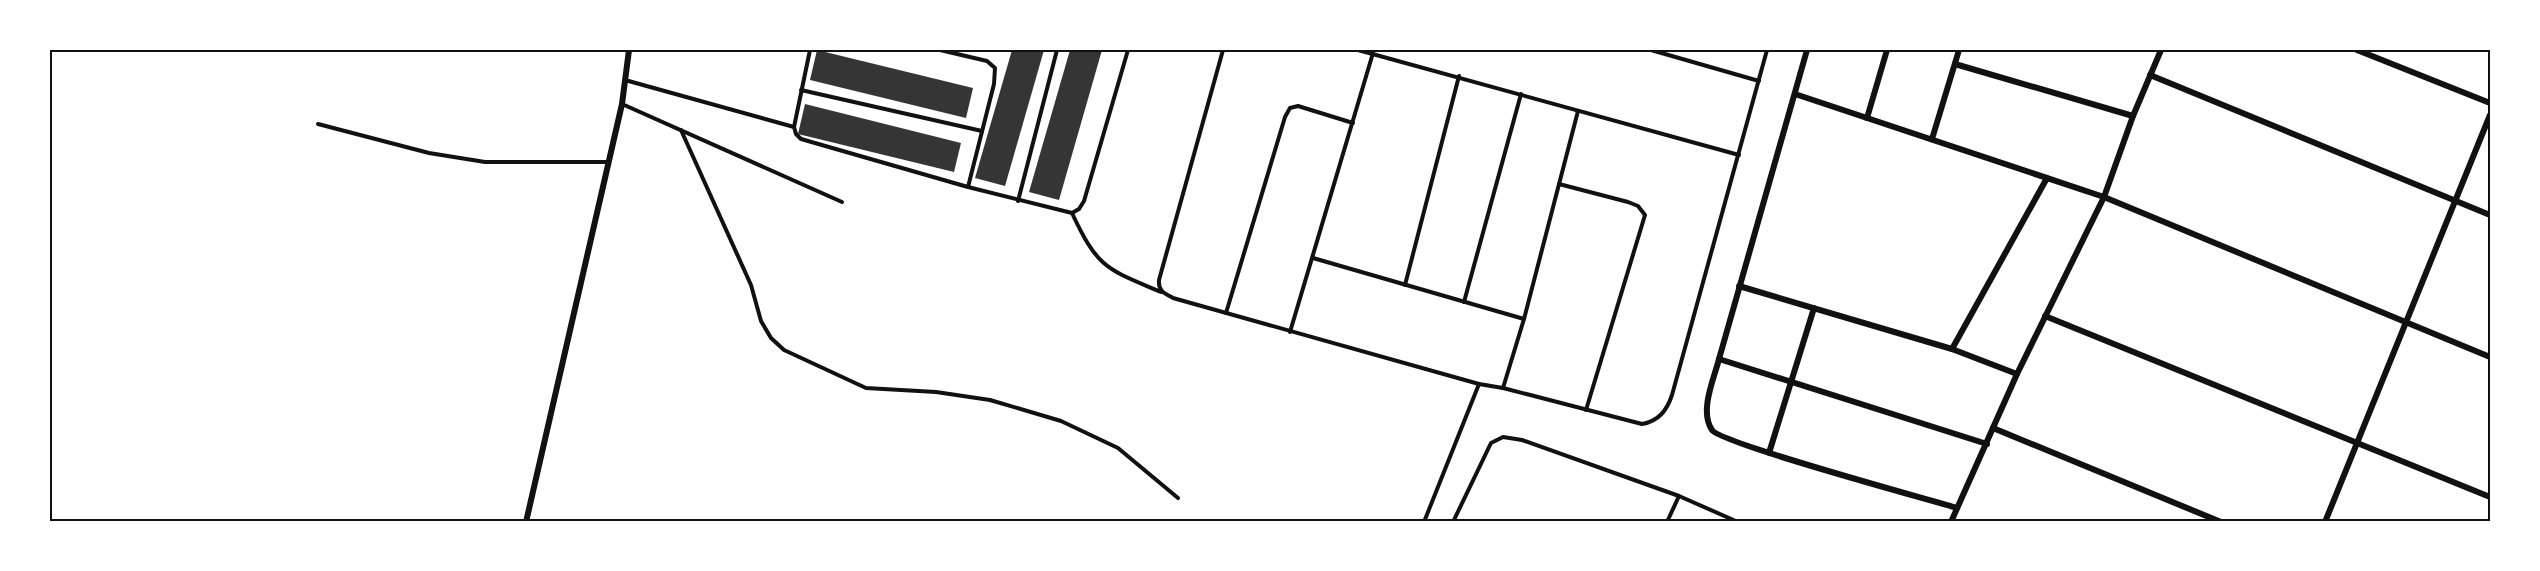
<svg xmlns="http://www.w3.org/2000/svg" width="2540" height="571" font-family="'Crimson Pro',serif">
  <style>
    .building { fill: #353535 }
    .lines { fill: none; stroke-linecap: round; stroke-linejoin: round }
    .service { stroke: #111; stroke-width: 4 }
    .minor { stroke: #111; stroke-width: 6 }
    .neatline { fill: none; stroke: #111; stroke-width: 2 }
  </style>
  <rect width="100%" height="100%" fill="#fff"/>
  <g class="building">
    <path d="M 817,50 L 973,88 L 966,118 L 810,80 Z"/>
    <path d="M 1012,50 L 1044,50 L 1005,186 L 975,178 Z"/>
    <path d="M 1070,50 L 1102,50 L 1059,200 L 1029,192 Z"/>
    <path d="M 805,104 L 961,143 L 954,172 L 798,134 Z"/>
  </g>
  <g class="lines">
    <g class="service">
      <path d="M 810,50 L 794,127 L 796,134 L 801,139 L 968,187 L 1072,213 L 1079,209 L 1084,201 L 1128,50"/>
      <path d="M 940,50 L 987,61 L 995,68 L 994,84 L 968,187"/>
      <path d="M 1223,50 L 1159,280 C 1158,291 1164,293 1173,298 L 1479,384 L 1503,388 L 1642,424 C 1659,421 1667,410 1672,395 L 1767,50"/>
      <path d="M 1358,50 L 1739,155"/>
      <path d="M 1651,50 L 1759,81"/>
      <path d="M 625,80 L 794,127"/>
      <path d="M 801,90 L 982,131"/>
      <path d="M 622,104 L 842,202"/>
      <path d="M 318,124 L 429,153 L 485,162 L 608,162"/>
      <path d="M 681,130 L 751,285 L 761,321 L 771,338 L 784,350 L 866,388 L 936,392 L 990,400 L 1061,421 L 1118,448 L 1178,498"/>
      <path d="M 1559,184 L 1628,202 L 1638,206 L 1645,215 L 1586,410"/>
      <path d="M 1018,201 L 1057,50"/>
      <path d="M 1072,213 C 1098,269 1107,269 1161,292"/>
      <path d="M 1313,258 L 1524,319"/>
      <path d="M 1405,285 L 1459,76"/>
      <path d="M 1464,302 L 1521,94"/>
      <path d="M 1226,313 L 1285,117 L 1290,108 L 1298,106 L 1353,123"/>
      <path d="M 1290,332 L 1373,53"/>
      <path d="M 1503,388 L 1524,319 L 1578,111"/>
      <path d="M 1424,522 L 1479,384"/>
      <path d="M 1453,522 L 1491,443 L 1503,437 L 1522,440 L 1679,496 L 1738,522"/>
      <path d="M 1667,522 L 1679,496"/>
    </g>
    <g class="minor">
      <path d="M 1807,50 L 1719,359 C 1714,379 1699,411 1712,430 C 1720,443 1927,499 1957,508"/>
      <path d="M 2357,50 L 2490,103"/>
      <path d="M 1955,64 L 2133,116"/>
      <path d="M 2150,75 L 2490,215"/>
      <path d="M 1795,94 L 2104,197 L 2490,357"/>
      <path d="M 1867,118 L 1887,50"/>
      <path d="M 1932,139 L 1959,50"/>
      <path d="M 1739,286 L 1952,349 L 2017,374"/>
      <path d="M 2045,316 L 2490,497"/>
      <path d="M 1952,349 L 2047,178"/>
      <path d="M 1719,359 L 1987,444"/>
      <path d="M 1993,428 L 2221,522"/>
      <path d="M 1769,453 L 1814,308"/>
      <path d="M 526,522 L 622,104 L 629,50"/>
      <path d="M 1951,522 L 2017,374 L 2104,197 L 2133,116 L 2161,50"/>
      <path d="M 2325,522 L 2490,115"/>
    </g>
  </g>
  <rect width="2540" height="571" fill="none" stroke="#ffffff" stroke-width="102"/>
  <rect x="51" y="51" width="2438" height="469" class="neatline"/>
</svg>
